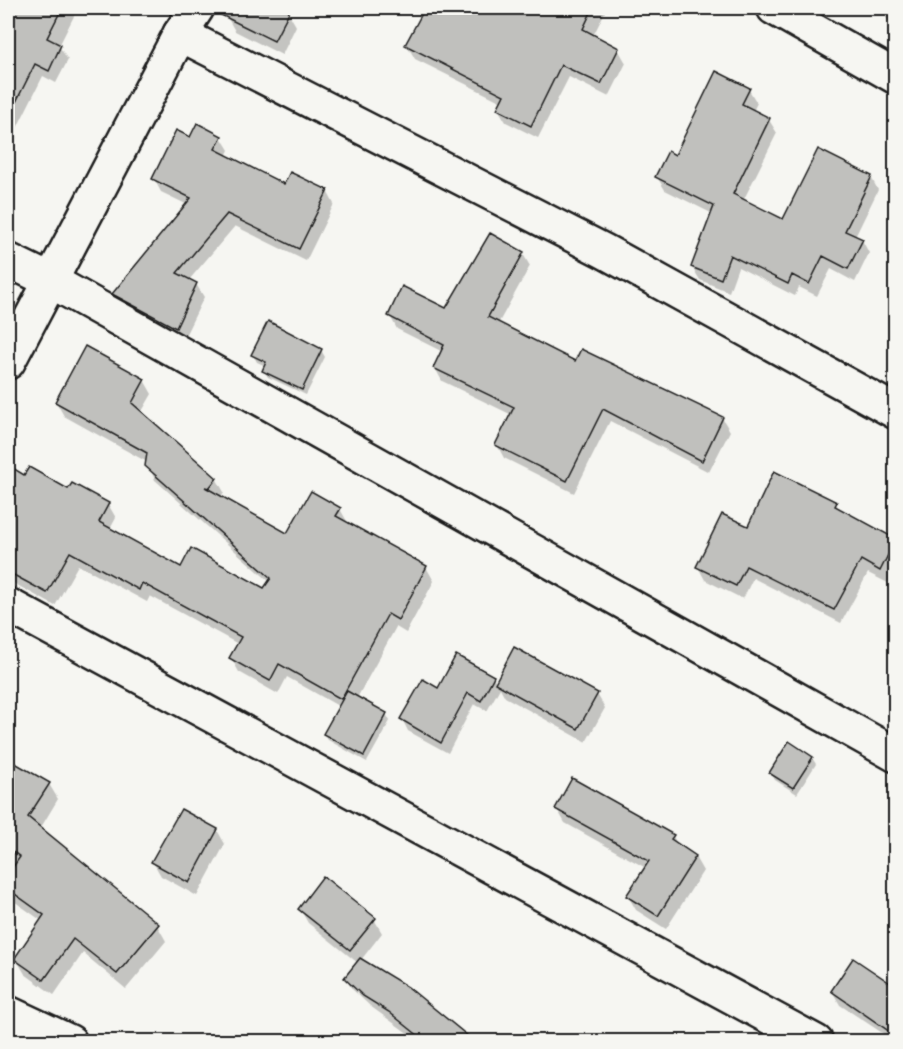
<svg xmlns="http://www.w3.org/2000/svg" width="903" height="1049" font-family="Mali,sans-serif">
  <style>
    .shadow { fill: #0003 }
    .building { fill: #c0c0bd; stroke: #1c1c1c; stroke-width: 1.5 }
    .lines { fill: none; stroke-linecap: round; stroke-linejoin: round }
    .minor-casing { stroke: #1c1c1c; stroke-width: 38 }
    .minor { stroke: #f6f6f2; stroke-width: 33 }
  </style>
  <rect width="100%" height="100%" fill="#f6f6f2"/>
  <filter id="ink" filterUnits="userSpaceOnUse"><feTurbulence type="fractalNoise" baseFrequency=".0167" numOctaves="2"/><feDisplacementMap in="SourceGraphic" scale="12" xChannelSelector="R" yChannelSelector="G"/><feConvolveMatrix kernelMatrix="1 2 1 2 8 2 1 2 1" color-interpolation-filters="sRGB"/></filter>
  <g filter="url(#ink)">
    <g class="shadow">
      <path d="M 8,8 L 78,8 L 59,46 L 68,60 L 56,83 L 43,76 L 14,134 L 17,138 L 8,149 Z"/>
      <path d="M 231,8 L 280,8 L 288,12 L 296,26 L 282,55 L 235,31 L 227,17 Z"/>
      <path d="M 427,8 L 484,8 L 498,14 L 502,8 L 603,8 L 605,12 L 593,36 L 618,49 L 626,63 L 609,97 L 569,77 L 538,138 L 506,122 L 498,109 L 502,102 L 415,59 L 407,45 Z"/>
      <path d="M 892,8 L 896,8 L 896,31 L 885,16 Z"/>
      <path d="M 717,73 L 749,90 L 757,103 L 753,111 L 769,120 L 777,133 L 743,201 L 784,221 L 871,177 L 878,190 L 855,237 L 862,240 L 869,253 L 855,282 L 831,269 L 817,296 L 799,287 L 795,296 L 738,267 L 729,292 L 700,280 L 692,267 L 713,214 L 665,190 L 657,177 L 676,157 Z"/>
      <path d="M 221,137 L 229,150 L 226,156 L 285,186 L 327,191 L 334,204 L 306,261 L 235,226 L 189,280 L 196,284 L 204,297 L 183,340 L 122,307 L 114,294 L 188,205 L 161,192 L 154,179 L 191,139 Z"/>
      <path d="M 523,254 L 530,266 L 498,324 L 576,363 L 582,351 L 722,418 L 730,431 L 709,472 L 610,421 L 574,493 L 504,458 L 497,445 L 512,415 L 442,381 L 435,368 L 443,352 L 397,329 L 390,316 L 446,310 Z"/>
      <path d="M 321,350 L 325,357 L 306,395 L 268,377 L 264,371 L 266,366 L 257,362 L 253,355 Z"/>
      <path d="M 144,380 L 152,394 L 141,413 L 216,478 L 224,492 L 220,498 L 288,535 L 340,509 L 348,523 L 426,567 L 434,581 L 406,633 L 396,627 L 357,698 L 386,714 L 390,721 L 367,762 L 328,740 L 324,734 L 340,707 L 287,677 L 278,694 L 239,672 L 231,658 L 238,644 L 150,596 L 147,602 L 78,565 L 55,606 L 8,580 L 8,481 L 13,470 L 25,477 L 108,504 L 116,518 L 110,529 L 182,569 L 265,590 L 270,582 L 155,480 L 147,462 L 64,416 L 56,402 Z"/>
      <path d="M 775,473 L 836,504 L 840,511 L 896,541 L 896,570 L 888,583 L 868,573 L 841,623 L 753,578 L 743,599 L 705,580 L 698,567 L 749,528 Z"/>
      <path d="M 493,677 L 496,682 L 597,694 L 605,708 L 586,742 L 505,697 L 500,688 L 487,711 L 474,704 L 448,753 L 408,731 L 402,719 L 439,690 Z"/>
      <path d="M 812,758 L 816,764 L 797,794 L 775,780 L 771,773 Z"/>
      <path d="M 8,761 L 49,784 L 58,799 L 40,829 L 157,925 L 166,941 L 126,989 L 83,953 L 54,995 L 25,974 L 16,959 L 42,921 L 11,899 L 8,894 Z"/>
      <path d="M 557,809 L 673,836 L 678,846 L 695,857 L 703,871 L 666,929 L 636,910 L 628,896 L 646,868 L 565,823 Z"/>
      <path d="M 217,830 L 225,844 L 197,896 L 161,876 L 153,862 Z"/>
      <path d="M 300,909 L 374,919 L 382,933 L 361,960 L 460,1038 L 458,1042 L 420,1042 L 370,1006 L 352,989 L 346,979 L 358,963 L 308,923 Z"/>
      <path d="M 896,988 L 896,1042 L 840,1005 L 832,991 Z"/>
    </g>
    <g class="building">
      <path d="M 8,8 L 62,8 L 47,38 L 61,45 L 49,71 L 35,64 L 8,118 Z"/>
      <path d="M 215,8 L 291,8 L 274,41 L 215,12 Z"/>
      <path d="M 425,8 L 593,8 L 583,29 L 619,48 L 601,84 L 561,65 L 531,126 L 497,109 L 504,95 L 405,45 Z"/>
      <path d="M 716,71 L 750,88 L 742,104 L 770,118 L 733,194 L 783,219 L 818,149 L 872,176 L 845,231 L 863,239 L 848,269 L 823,256 L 809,284 L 792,275 L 788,284 L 730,255 L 721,279 L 691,267 L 714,206 L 655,177 L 668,151 L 675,155 Z"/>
      <path d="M 197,123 L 222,136 L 215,149 L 284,184 L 290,172 L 328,190 L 299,249 L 227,214 L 177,273 L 197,283 L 176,328 L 112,294 L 191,198 L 152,179 L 176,130 L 190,137 Z"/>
      <path d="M 490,233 L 524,252 L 488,317 L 575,361 L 581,349 L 723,417 L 702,461 L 603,409 L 567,481 L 495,445 L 514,407 L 433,368 L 444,345 L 388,316 L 402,286 L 446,308 Z"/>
      <path d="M 268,321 L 322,349 L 302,390 L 262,371 L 266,362 L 251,355 Z"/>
      <path d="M 85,346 L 145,379 L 132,403 L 217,478 L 209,488 L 205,487 L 287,533 L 311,491 L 341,508 L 336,516 L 427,566 L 398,620 L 388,614 L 341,699 L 279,664 L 270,681 L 229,658 L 241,637 L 142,583 L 139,590 L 70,552 L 47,593 L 8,572 L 8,465 L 24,475 L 29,467 L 68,489 L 72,483 L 109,503 L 99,522 L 181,567 L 191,548 L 264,588 L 271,578 L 145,466 L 147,453 L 55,402 Z"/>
      <path d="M 774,471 L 837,502 L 835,506 L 896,539 L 880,571 L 861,560 L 834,610 L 746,566 L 736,586 L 696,567 L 722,514 L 748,526 Z"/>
      <path d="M 514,647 L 598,693 L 578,729 L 495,683 Z"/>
      <path d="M 456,655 L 494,676 L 481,701 L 468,693 L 441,743 L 400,719 L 423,679 L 438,688 Z"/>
      <path d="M 347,691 L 387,713 L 364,756 L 323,734 Z"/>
      <path d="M 789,741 L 813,757 L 793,788 L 769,773 Z"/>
      <path d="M 8,759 L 50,783 L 28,817 L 159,924 L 117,974 L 73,939 L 44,980 L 14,959 L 44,915 L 8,889 L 8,874 L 20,857 L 8,848 Z"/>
      <path d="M 572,778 L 674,835 L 671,839 L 696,856 L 658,916 L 626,896 L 649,861 L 555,809 Z"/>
      <path d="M 181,809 L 218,829 L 189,883 L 151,862 Z"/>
      <path d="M 323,876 L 376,918 L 350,950 L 298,909 Z"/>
      <path d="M 360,958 L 408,987 L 474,1041 L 425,1041 L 389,1012 L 363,996 L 344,978 Z"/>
      <path d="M 853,958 L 896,987 L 896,1036 L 831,991 Z"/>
    </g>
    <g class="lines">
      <defs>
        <g id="minor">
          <path d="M 774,8 L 896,77"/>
          <path d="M 180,34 L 604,251 L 896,412"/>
          <path d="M 8,260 L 51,281 L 896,755"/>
          <path d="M 8,362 L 180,34 L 197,8"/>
          <path d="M 8,605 L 816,1042"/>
          <path d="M 8,1013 L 70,1042"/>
        </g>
      </defs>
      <use href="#minor" class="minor-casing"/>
      <use href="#minor" class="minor"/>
    </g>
  </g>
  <rect width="903" height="1049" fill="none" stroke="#f6f6f2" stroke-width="30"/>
  <rect x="15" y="15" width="873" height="1019" fill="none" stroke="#1c1c1c" stroke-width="2" filter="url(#ink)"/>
</svg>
